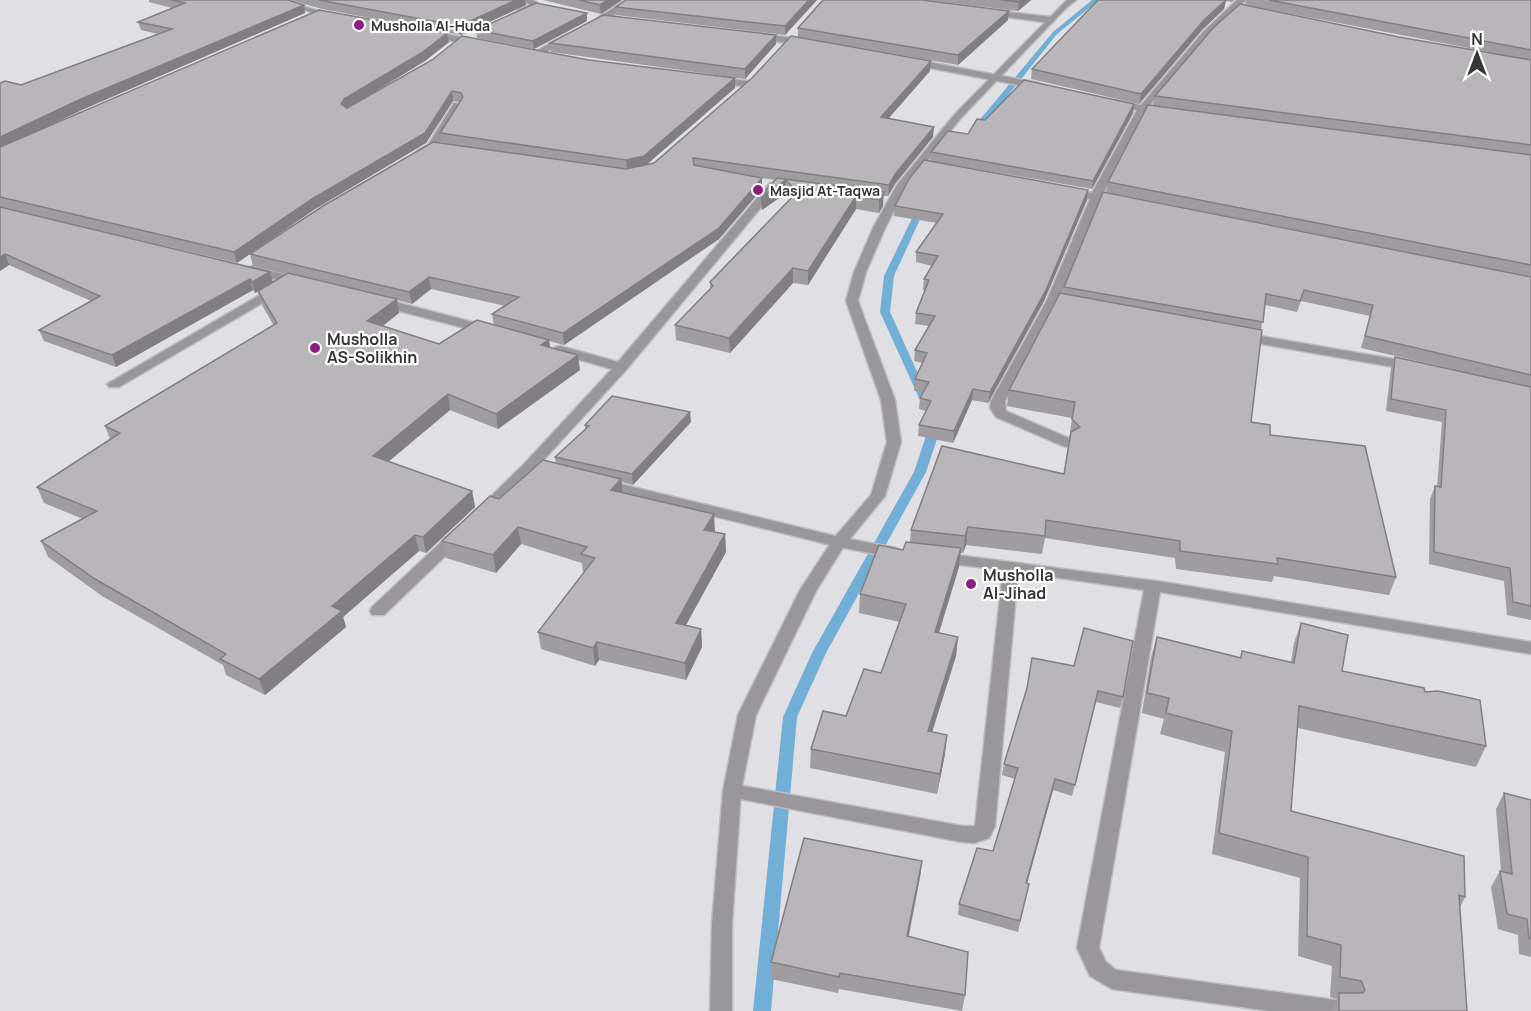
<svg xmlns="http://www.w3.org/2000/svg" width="1531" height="1011" font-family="Manrope,sans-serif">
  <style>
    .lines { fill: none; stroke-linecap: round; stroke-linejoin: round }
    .stream { fill: #71afd7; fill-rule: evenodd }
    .minor-casing { stroke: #bdbdc1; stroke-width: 3 }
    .tertiary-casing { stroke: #bdbdc1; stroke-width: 3 }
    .minor { fill: #999799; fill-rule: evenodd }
    .tertiary { fill: #999799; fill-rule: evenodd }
    .wall { fill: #9f9d9f; fill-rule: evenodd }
    .shaded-wall { fill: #827f82 }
    .building { fill: #b9b6b9; stroke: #827f82; stroke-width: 1.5 }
    .poi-dot { fill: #8b1e82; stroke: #fff; stroke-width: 2 }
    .labels { text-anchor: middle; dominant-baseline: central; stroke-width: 4.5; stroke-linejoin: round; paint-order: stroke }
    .far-poi-label { font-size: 14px; font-weight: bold; fill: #363637; stroke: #fff; text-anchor: start }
    .poi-label { font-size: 16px; font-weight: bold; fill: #363637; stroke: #fff; text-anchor: start }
  </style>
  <rect width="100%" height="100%" fill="#dfdfe4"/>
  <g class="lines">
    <g class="stream">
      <path d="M 1092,0 L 1099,0 L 1057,34 L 978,133 L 972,133 L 972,129 L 1053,32 Z"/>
      <path d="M 922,203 L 926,206 L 894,276 L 890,312 L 934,409 L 929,412 L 924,409 L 880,312 L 884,276 L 918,206 Z"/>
      <path d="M 936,421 L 942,424 L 926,472 L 826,653 L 797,717 L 771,1011 L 753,1011 L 783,717 L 812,653 L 914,472 L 930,424 Z"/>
    </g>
    <defs>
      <g id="minor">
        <path d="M 268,0 L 281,0 L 337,16 L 333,18 Z"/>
        <path d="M 523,0 L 533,0 L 540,5 L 524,14 L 518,14 L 518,10 L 530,5 Z"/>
        <path d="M 626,0 L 636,0 L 611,17 L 619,18 L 619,22 L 599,21 L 599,17 Z"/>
        <path d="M 1237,0 L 1246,0 L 1210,35 L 1149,106 L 1169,110 L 1169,114 L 1146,111 L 1102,195 L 1124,202 L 1119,205 L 1100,201 L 1058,302 L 1005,401 L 1006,411 L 1073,440 L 1075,443 L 1068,447 L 1063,446 L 996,417 L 990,408 L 991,401 L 1046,302 L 1090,199 L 1064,192 L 1069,189 L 1092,193 L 1137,110 L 1110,103 L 1115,100 L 1141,105 L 1204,31 Z"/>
        <path d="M 989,10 L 1051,17 L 1055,20 L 1051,23 L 986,14 L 986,10 Z"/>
        <path d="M 430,31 L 477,40 L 481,43 L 477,46 L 427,36 L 426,34 Z"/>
        <path d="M 756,33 L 806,40 L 810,43 L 806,46 L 753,38 L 753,34 Z"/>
        <path d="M 567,34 L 571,37 L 570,39 L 538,56 L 531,54 Z"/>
        <path d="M 912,59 L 1039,83 L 1044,86 L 1039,89 L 909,64 L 908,62 Z"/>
        <path d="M 714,77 L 748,81 L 753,84 L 748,87 L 711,82 L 711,78 Z"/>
        <path d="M 454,103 L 462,105 C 452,121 440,158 417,155 L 417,151 L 428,145 Z"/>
        <path d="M 774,182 L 778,183 L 778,187 L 626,370 L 539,465 L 560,469 L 562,472 L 560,475 L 555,476 L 532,472 L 487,516 L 477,516 L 474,513 L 477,510 L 524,464 L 612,369 L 555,353 L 554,350 L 555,347 L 560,346 L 618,362 L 770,183 Z"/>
        <path d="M 252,266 L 303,279 L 305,282 L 299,286 L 248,272 L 246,270 Z"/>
        <path d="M 277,285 L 281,286 L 281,292 L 119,387 L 109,387 L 107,384 Z"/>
        <path d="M 380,298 L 492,327 L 494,330 L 488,334 L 376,305 L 374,302 Z"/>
        <path d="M 1243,333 L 1411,362 L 1418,366 L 1411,370 L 1239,340 L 1237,337 Z"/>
        <path d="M 604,480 L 839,537 L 896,548 L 904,553 L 896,558 L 839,547 L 599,488 L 597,485 L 599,482 Z"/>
        <path d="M 458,530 L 466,535 L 463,539 L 384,615 L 372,615 L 370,611 L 372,607 L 453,531 Z"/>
        <path d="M 941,553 L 1163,582 L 1531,642 L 1531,654 L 1160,592 L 1099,948 L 1106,962 L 1116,970 L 1342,1001 L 1350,1004 L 1353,1011 L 1270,1011 L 1112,989 L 1090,976 L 1077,948 L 1144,590 L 1018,572 L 995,826 L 989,838 L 974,843 L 962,842 L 725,796 L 723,791 L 725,786 L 732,784 L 962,826 L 975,826 L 1003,570 L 935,562 L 933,558 Z"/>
      </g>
      <path id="tertiary" d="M 1067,0 L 1076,0 L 1065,9 L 960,119 L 906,188 L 886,226 L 866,272 L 858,301 L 895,400 L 901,442 L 885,496 L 844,546 L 816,591 L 756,715 L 741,791 L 732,924 L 732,1011 L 710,1011 L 712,924 L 723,791 L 738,715 L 800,590 L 834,538 L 871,495 L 887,442 L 881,400 L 846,301 L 854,272 L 874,226 L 897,185 L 954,115 Z"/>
    </defs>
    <use href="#minor" class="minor-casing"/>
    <use href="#tertiary" class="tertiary-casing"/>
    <use href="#minor" class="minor"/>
    <use href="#tertiary" class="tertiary"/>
  </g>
  <g class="wall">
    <path d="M 149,0 L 288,0 L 305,13 L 84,109 L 40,130 L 449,42 L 425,61 L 355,104 L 589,60 L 735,78 L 735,88 L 646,165 L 654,163 L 930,71 L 888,119 L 933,137 L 895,184 L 888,196 L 883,196 L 883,206 L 879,213 L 856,209 L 808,285 L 793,283 L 730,353 L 676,340 L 675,325 L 710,289 L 710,282 L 791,198 L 786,193 L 762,210 L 775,180 L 762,178 L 762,189 L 719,239 L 564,345 L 549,341 L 550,347 L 580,370 L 498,429 L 450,410 L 388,462 L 472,491 L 475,507 L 426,553 L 419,551 L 343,617 L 346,627 L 265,695 L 226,675 L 223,665 L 102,596 L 48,557 L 41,541 L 83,519 L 44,503 L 37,487 L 110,439 L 105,426 L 274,326 L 262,305 L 258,292 L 255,293 L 253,290 L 116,367 L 44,341 L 39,330 L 91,301 L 9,265 L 0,271 L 0,207 L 270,272 L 273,282 L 286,274 L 253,266 L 250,254 L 442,143 L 440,133 L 459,102 L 453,101 L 426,143 L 315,209 L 237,263 L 0,207 L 0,83 L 21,85 L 158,34 L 141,30 L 138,22 L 172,8 L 149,2 ZM 431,289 L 505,306 L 492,314 L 494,325 L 439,344 L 383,326 L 399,313 L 397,300 L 412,304 Z"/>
    <path d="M 290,0 L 525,0 L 526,5 L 461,35 L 322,9 Z"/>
    <path d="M 543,0 L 622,0 L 601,14 Z"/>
    <path d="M 817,0 L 785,35 L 616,15 L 616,7 Z"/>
    <path d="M 926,0 L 1031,0 L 1018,11 Z"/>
    <path d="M 1098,0 L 1234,0 L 1232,2 L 1226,1 L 1224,9 L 1202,30 L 1139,104 L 1031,79 L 1032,69 Z"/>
    <path d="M 1246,0 L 1531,0 L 1531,277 L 1106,192 L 1108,182 L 1153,105 L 1155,96 L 1399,37 L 1531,60 L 1245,5 Z"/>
    <path d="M 587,13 L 587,21 L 534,49 L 477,38 L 476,30 Z"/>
    <path d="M 1008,20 L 958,65 L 798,37 L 798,28 Z"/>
    <path d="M 776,35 L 776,44 L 745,79 L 551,52 L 550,43 Z"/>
    <path d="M 1133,113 L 1092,189 L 930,161 L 931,152 L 968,134 L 985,120 Z"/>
    <path d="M 1087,200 L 1044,301 L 988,403 L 972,400 L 953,443 L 918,436 L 919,425 L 926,411 L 919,409 L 920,398 L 923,392 L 914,391 L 915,379 L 923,363 L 914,361 L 915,350 L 929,326 L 915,324 L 916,313 L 925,290 L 923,290 L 924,279 L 932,266 L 916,262 L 916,252 L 937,223 L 894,216 L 895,206 Z"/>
    <path d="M 1531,277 L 1531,620 L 1507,615 L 1504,581 L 1429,564 L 1430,499 L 1435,486 L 1437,487 L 1442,422 L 1386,411 L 1391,368 L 1395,357 L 1452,369 L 1361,348 L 1370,316 L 1301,301 L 1297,312 L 1265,305 L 1261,330 L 1251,422 L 1270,435 L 1396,577 L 1389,595 L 1274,576 L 1272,582 L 1176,569 L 1175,558 L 1045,538 L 1042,554 L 966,545 L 963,553 L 961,553 L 959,567 L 939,633 L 958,637 L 956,656 L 932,732 L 945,754 L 937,794 L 810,768 L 811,749 L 846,716 L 881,673 L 900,622 L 859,613 L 860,594 L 910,543 L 911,530 L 1064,474 L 1072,418 L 1007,406 L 1009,390 L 1063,293 L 1064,287 Z"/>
    <path d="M 691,422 L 633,485 L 622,482 L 623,493 L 714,514 L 714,532 L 725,534 L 726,552 L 686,625 L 701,629 L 702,647 L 686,680 L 599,660 L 595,666 L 541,649 L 538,632 L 585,572 L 583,572 L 582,563 L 521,544 L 496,573 L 446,558 L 442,541 L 499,499 L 556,464 L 555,457 L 585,429 L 585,425 Z"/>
    <path d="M 1301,623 L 1342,671 L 1425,692 L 1486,746 L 1476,767 L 1298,728 L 1291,811 L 1465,897 L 1460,907 L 1467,1011 L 1331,1011 L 1337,999 L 1330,997 L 1332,966 L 1298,956 L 1300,878 L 1212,854 L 1225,752 L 1160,734 L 1164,719 L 1142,713 L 1151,657 L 1157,637 L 1240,658 L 1242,651 L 1291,662 L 1294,643 Z"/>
    <path d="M 1032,658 L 1123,697 L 1120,708 L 1096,702 L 1072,796 L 1053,790 L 1027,883 L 1029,884 L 1018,932 L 958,915 L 959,904 L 993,851 L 1015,779 L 1002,775 L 1004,764 L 1027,689 Z"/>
    <path d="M 1504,793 L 1531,800 L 1531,957 L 1519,954 L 1518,935 L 1498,929 L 1491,887 L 1500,871 L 1501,871 L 1496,809 Z"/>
    <path d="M 922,861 L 920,877 L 909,936 L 965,995 L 962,1011 L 839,989 L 838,993 L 771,979 L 771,962 Z"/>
  </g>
  <g class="shaded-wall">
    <path d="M 516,0 L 525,0 L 526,5 L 461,35 L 459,26 Z"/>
    <path d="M 608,0 L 622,0 L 601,14 L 600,5 Z"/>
    <path d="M 809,0 L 817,0 L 785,35 L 785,26 Z"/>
    <path d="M 1022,0 L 1031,0 L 1018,11 L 1019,2 Z"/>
    <path d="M 1226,0 L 1224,9 L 1202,30 L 1139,104 L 1141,94 L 1204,20 Z"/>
    <path d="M 304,5 L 305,13 L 84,109 L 0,149 L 0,137 L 81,99 Z"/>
    <path d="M 1009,11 L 1008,20 L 958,65 L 958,55 Z"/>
    <path d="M 587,13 L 587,21 L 534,49 L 533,41 Z"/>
    <path d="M 447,33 L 449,42 L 425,61 L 346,109 L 341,104 L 344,99 Z"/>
    <path d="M 776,35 L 776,44 L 745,79 L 745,69 Z"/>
    <path d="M 931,61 L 930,71 L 880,128 L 881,117 Z"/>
    <path d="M 735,78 L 735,88 L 645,166 L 627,170 L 626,160 Z"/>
    <path d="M 452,91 L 453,101 L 426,143 L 315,209 L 237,263 L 234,252 Z"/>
    <path d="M 1134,104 L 1133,113 L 1092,189 L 1093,181 Z"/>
    <path d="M 934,127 L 933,137 L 895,184 L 888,196 L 889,185 L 896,173 Z"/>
    <path d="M 762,178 L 762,189 L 719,239 L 564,345 L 563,333 Z"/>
    <path d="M 786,180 L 786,193 L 762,210 L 761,196 Z"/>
    <path d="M 1088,190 L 1087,200 L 1044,301 L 988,403 L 990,392 Z"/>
    <path d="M 884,192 L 883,206 L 879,213 L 879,200 Z"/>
    <path d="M 856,196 L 856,209 L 808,285 L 808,271 Z"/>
    <path d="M 5,254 L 9,265 L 0,271 L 0,257 Z"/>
    <path d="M 793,268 L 793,283 L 730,353 L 729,338 Z"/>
    <path d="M 270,272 L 273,283 L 255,293 L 252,282 Z"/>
    <path d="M 429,277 L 431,289 L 412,304 L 409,292 Z"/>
    <path d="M 250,279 L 253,290 L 116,367 L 112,355 Z"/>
    <path d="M 397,299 L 399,313 L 370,336 L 367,321 Z"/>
    <path d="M 549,340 L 551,354 L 541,345 Z"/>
    <path d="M 578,355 L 580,370 L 498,429 L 496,414 Z"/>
    <path d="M 973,389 L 972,400 L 953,443 L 954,431 Z"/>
    <path d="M 448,394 L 450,410 L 376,472 L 373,456 Z"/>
    <path d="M 690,412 L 691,422 L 633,485 L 632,474 Z"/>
    <path d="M 621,479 L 623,496 L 611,490 Z"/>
    <path d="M 472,491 L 475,507 L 426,553 L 423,537 Z"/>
    <path d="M 714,514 L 715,531 L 705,547 L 704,530 Z"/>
    <path d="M 518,527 L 521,544 L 496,573 L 493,555 Z"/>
    <path d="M 968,527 L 966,545 L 963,553 L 965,536 Z"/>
    <path d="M 725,534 L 726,552 L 677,641 L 676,623 Z"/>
    <path d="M 415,535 L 419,551 L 343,617 L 346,627 L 265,695 L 259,679 L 332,606 Z"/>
    <path d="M 961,548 L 959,567 L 933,651 L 935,632 Z"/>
    <path d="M 701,629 L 702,647 L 686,680 L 685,663 Z"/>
    <path d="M 958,637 L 956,656 L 926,751 L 928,731 Z"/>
    <path d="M 597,642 L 599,660 L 595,666 L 593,648 Z"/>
    <path d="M 947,735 L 945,754 L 937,794 L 940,774 Z"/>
    <path d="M 1055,779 L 1053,790 L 1024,894 L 1026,883 Z"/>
    <path d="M 922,861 L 920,877 L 905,952 L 907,936 Z"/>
  </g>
  <g class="building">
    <path d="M 171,0 L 288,0 L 304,5 L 81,99 L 0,137 L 0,83 L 5,81 L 21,85 L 172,29 L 138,22 L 185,3 Z"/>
    <path d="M 319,0 L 516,0 L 459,26 Z"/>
    <path d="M 579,0 L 608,0 L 600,5 Z"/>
    <path d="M 626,0 L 809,0 L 785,26 L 616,7 Z"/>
    <path d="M 823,0 L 922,0 L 1009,11 L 958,55 L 798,28 Z"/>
    <path d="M 1001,0 L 1022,0 L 1019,2 Z"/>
    <path d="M 1098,0 L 1226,0 L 1204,20 L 1141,94 L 1032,69 Z"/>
    <path d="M 1269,0 L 1531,0 L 1531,50 Z"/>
    <path d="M 536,3 L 587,13 L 533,41 L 476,30 Z"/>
    <path d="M 1240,4 L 1399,37 L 1531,60 L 1531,145 L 1155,96 L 1214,27 Z"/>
    <path d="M 319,10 L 447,33 L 423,52 L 344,99 L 341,104 L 347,108 L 432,60 L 462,36 L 589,60 L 735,78 L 644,156 L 626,160 L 440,133 L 463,97 L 461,93 L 452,91 L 425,133 L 312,199 L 234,252 L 0,197 L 0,147 Z"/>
    <path d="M 603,15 L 776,35 L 745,69 L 550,43 Z"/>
    <path d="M 791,36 L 931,61 L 881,117 L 934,127 L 896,173 L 889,185 L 693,158 L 694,165 L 762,178 L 719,228 L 563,333 L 492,314 L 519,297 L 429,277 L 409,292 L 250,254 L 323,206 L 433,142 L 626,169 L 654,163 L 752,78 Z"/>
    <path d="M 1024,80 L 1134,104 L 1093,181 L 931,152 L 948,131 L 968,134 L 977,119 L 985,120 Z"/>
    <path d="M 1148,105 L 1531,155 L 1531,265 L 1108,182 Z"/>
    <path d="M 924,160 L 1088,190 L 1046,290 L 990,392 L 973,389 L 954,431 L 919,425 L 931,401 L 920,398 L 929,382 L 915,379 L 927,353 L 915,350 L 935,316 L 916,313 L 929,280 L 924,279 L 938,256 L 916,252 L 943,214 L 895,206 L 909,179 Z"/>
    <path d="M 777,178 L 884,192 L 879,200 L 856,196 L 808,271 L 793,268 L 729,338 L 675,325 L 713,286 L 710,282 L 797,192 L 786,180 L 761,196 Z"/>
    <path d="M 1103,192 L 1531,277 L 1531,375 L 1365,336 L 1373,305 L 1304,290 L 1300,301 L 1266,294 L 1263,322 L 1064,287 Z"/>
    <path d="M 0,207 L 270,272 L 252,282 L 250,279 L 112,355 L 39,330 L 100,296 L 5,254 L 0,257 Z"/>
    <path d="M 288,273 L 397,299 L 367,321 L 439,344 L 477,320 L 549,340 L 541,345 L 578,355 L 496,414 L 448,394 L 373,456 L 472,491 L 423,537 L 415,535 L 332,606 L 342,611 L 259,679 L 220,659 L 226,654 L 95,579 L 41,541 L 97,511 L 37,487 L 120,433 L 105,426 L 277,323 L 258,291 Z"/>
    <path d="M 1060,293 L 1262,330 L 1251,422 L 1270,425 L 1270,435 L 1365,446 L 1396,577 L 1277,558 L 1278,564 L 1180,551 L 1180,541 L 1046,520 L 1045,536 L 968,527 L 965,536 L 911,530 L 942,446 L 1064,474 L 1071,432 L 1080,427 L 1072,419 L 1075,402 L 1009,390 Z"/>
    <path d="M 1395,357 L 1531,387 L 1531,606 L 1513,602 L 1510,568 L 1434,552 L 1435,486 L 1441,487 L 1446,410 L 1391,399 Z"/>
    <path d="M 612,396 L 690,412 L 632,474 L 555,457 L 589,426 L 585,425 Z"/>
    <path d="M 543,460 L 621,479 L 611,490 L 714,514 L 704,530 L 725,534 L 676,623 L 701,629 L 685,663 L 597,642 L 593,648 L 538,632 L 595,558 L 581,554 L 587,547 L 518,527 L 493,555 L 442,541 L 490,496 L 499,499 Z"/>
    <path d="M 906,542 L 961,548 L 935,632 L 958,637 L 928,731 L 947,735 L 940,774 L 811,749 L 823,711 L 846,716 L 864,669 L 881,673 L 906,604 L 860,594 L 879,545 L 903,550 Z"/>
    <path d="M 1301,623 L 1348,635 L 1342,671 L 1424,688 L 1425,692 L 1438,691 L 1480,700 L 1486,746 L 1299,706 L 1291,811 L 1464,856 L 1465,897 L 1459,895 L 1467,1011 L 1339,1011 L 1339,993 L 1363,993 L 1365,990 L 1361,981 L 1340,977 L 1341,945 L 1307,936 L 1308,857 L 1219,833 L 1232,731 L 1166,713 L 1169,698 L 1147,693 L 1157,637 L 1241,658 L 1242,651 L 1294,663 Z"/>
    <path d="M 1084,628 L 1133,641 L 1123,697 L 1098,691 L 1075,785 L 1055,779 L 1026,883 L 1029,884 L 1020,921 L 959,904 L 977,848 L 993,851 L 1018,768 L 1004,764 L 1027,688 L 1032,658 L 1074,666 Z"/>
    <path d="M 1504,793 L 1531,800 L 1531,939 L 1529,938 L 1527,919 L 1507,914 L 1500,871 L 1512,874 Z"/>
    <path d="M 804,838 L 922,861 L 907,936 L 968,952 L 965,995 L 840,973 L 839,977 L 771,962 Z"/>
  </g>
  <g class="poi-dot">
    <circle cx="359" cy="25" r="6"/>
    <circle cx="758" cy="190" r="6"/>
    <circle cx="315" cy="348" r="6"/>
    <circle cx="971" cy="584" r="6"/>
  </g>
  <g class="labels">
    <g class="far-poi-label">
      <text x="371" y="25">Musholla Al-Huda</text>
      <text x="770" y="190">Masjid At-Taqwa</text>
    </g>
    <g class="poi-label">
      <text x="327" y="339">Musholla<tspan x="327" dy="18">AS-Solikhin</tspan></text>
      <text x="983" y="575">Musholla<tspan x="983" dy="18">Al-Jihad</tspan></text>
    </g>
  </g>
  <g transform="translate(1477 54)" stroke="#ffffff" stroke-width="4.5" paint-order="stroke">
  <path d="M0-4.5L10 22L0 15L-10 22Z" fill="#363637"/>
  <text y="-9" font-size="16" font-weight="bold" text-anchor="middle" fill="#363637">N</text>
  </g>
</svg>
